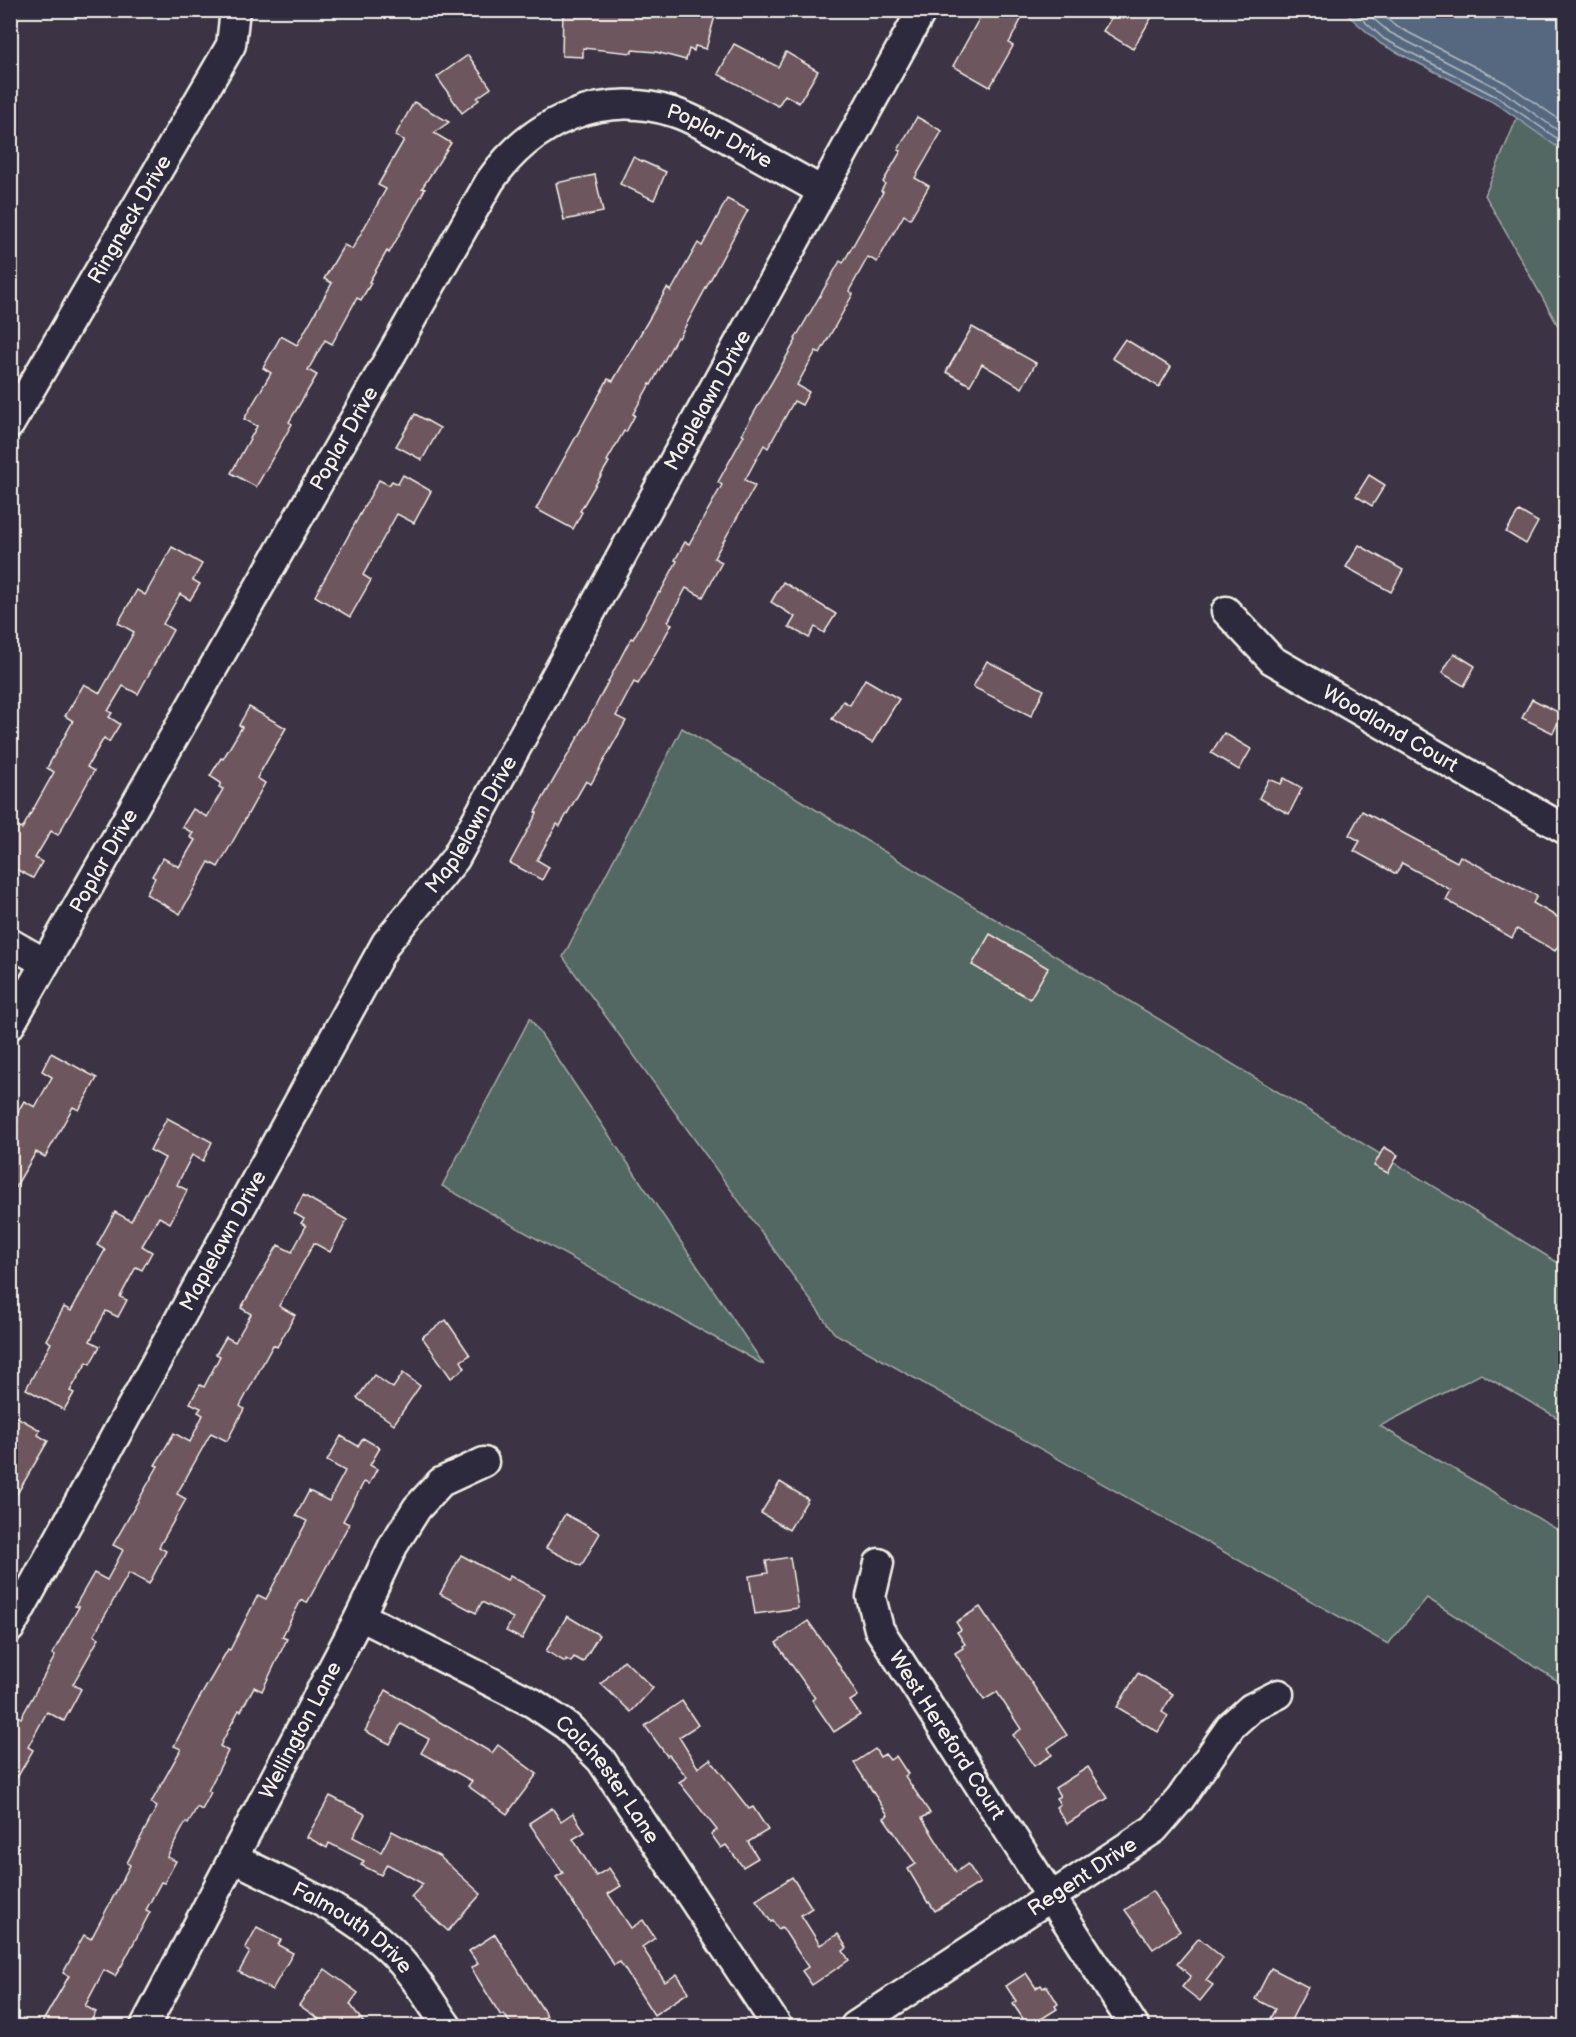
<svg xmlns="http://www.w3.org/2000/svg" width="1576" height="2037" font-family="'Balsamiq Sans',sans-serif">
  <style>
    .green { fill: #536862; stroke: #a4aca5; stroke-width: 1.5 }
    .water { fill: #546880; stroke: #949faa; stroke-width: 1.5 }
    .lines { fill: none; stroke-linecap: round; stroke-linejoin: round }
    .shore { stroke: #b4babe; stroke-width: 1.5 }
    .building { fill: #6e575f; stroke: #f4f1e8; stroke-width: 1.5 }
    .minor-casing { stroke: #f4f1e8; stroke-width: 33 }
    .minor { stroke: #2f2a3d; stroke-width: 28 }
    .labels { text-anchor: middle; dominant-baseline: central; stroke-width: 6; stroke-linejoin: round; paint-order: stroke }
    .street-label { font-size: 21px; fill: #f4f1e8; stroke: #2f2a3d }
  </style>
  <rect width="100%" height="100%" fill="#3c3344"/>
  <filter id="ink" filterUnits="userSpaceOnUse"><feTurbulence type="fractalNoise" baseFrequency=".0167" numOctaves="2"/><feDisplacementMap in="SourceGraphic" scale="12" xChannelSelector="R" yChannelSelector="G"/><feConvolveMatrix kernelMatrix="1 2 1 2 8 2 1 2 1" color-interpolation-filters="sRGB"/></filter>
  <g filter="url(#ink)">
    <g class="green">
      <path d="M 1565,103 L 1565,399 L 1562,333 L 1485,195 L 1517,118 Z"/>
      <path d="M 682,728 L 1565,1267 L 1565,1422 L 1481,1374 L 1380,1426 L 1565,1534 L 1565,1694 L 1564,1685 L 1427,1598 L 1388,1644 L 834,1333 L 563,957 Z"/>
      <path d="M 530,1018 L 764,1365 L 442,1186 Z"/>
    </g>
    <path class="water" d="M 1343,11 L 1565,11 L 1565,146 L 1556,146 L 1494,102 L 1381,44 Z"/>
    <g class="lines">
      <g class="shore">
        <path d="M 1352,10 L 1384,39 L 1497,97 L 1558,139 L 1566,140"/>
        <path d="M 1363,10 L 1389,32 L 1501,90 L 1560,132 L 1566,133"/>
        <path d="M 1377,10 L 1394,25 L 1506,83 L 1566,124"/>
      </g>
    </g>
    <g class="building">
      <path d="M 563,10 L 694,10 L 715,16 L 706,49 L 695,46 L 694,51 L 689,49 L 686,60 L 656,52 L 632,50 L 632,53 L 583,48 L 583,57 L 562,56 Z"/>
      <path d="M 984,10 L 1026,10 L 1009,43 L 1013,46 L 990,87 L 953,66 Z"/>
      <path d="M 1116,10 L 1156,10 L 1133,49 L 1103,31 Z"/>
      <path d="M 734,44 L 778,67 L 786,52 L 818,71 L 799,103 L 785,95 L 778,106 L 718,74 Z"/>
      <path d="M 468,55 L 491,88 L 477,98 L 479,100 L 462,113 L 437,77 Z"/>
      <path d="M 414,102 L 449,122 L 434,133 L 451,143 L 422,188 L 425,189 L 389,253 L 387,251 L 369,282 L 371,283 L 361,300 L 357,298 L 332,344 L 325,340 L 308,370 L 317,375 L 289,422 L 292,424 L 256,487 L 231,473 L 257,426 L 244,419 L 271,373 L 263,368 L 281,336 L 297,345 L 332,283 L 324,279 L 344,245 L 352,249 L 386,189 L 378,185 L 404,140 L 395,136 Z"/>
      <path d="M 917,117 L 942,131 L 915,178 L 929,186 L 910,219 L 904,215 L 877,262 L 868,257 L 849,291 L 853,294 L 820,353 L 816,351 L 797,385 L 809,392 L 802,405 L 794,401 L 768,448 L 764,445 L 745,480 L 755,486 L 714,558 L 722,562 L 703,597 L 686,588 L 668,622 L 672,624 L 638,684 L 634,682 L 616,716 L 626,721 L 591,784 L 586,781 L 560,826 L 557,824 L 537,860 L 549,867 L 542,880 L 510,863 L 537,813 L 535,812 L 587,722 L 631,638 L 633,639 L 659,592 L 660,593 L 677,561 L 675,560 L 685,542 L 689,544 L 722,485 L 718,482 L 744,435 L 742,434 L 796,340 L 795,339 L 840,261 L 843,263 L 883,192 L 881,191 L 885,184 L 883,182 L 901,151 L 898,150 Z"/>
      <path d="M 633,157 L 666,172 L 654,200 L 620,184 Z"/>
      <path d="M 595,175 L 603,212 L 564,220 L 556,183 Z"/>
      <path d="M 727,199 L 748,210 L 679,338 L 677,337 L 651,385 L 650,384 L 633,414 L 635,415 L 626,432 L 624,431 L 607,461 L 609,462 L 580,511 L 582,512 L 573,529 L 536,509 L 608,379 L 613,381 L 667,288 L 671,291 L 698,243 L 702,246 Z"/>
      <path d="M 972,327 L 1036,363 L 1022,388 L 982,364 L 970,385 L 946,372 Z"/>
      <path d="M 1125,339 L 1171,367 L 1159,387 L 1112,358 Z"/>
      <path d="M 415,414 L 440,428 L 422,460 L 396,446 Z"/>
      <path d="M 403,475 L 431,491 L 414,523 L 397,514 L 363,575 L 371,580 L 350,617 L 315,596 L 379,480 L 389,485 L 392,481 L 398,484 Z"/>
      <path d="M 1369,475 L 1385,485 L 1372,506 L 1356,496 Z"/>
      <path d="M 1519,511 L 1538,522 L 1526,544 L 1506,532 Z"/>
      <path d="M 1359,545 L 1403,570 L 1391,592 L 1346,567 Z"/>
      <path d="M 172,547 L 202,564 L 193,580 L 200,584 L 190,600 L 180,594 L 163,624 L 173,630 L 138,694 L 123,686 L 108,711 L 112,713 L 109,717 L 120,724 L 109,742 L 104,738 L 87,767 L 94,771 L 58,835 L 51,831 L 35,858 L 42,862 L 33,878 L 10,866 L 10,823 L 22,829 L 54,772 L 47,768 L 73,721 L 65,716 L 84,684 L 100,693 L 134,632 L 118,623 L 137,590 L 145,595 Z"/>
      <path d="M 783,582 L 836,614 L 824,633 L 815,627 L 809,638 L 789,627 L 795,617 L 771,602 Z"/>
      <path d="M 1454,653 L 1475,666 L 1464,686 L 1442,673 Z"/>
      <path d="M 987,661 L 1044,690 L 1031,716 L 973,687 Z"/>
      <path d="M 865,679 L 899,699 L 872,743 L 832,719 L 843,701 L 850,705 Z"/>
      <path d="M 1532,699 L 1562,714 L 1553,733 L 1522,718 Z"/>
      <path d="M 249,707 L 286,728 L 257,778 L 265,783 L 237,834 L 218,867 L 209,862 L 180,914 L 146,894 L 155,878 L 152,876 L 163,858 L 179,867 L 195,840 L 190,837 L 193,833 L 182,827 L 193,809 L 207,817 L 223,789 L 219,787 L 221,783 L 210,776 L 221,758 L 223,759 L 242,727 L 239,725 Z"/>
      <path d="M 1224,733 L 1251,749 L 1239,770 L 1211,753 Z"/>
      <path d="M 1284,778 L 1302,788 L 1289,814 L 1259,798 L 1269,779 L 1281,784 Z"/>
      <path d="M 1362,811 L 1457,862 L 1460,856 L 1537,896 L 1533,903 L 1566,922 L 1566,934 L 1555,951 L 1517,929 L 1512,938 L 1446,900 L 1451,890 L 1402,863 L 1396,874 L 1354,851 L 1360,841 L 1349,835 Z"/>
      <path d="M 990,934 L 1048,968 L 1030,999 L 972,965 Z"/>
      <path d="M 51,1053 L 97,1078 L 79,1110 L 73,1107 L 45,1157 L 36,1152 L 10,1196 L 10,1134 L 18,1120 L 14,1118 L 24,1101 L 35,1107 L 52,1077 L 42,1071 Z"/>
      <path d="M 167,1118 L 212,1142 L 203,1161 L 192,1155 L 177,1185 L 187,1190 L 186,1193 L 170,1223 L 159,1217 L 142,1246 L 152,1252 L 142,1270 L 136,1267 L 120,1297 L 127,1300 L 118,1317 L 106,1311 L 90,1341 L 100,1346 L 90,1364 L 87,1362 L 70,1391 L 74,1393 L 64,1410 L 26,1389 L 51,1343 L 46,1340 L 64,1307 L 71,1311 L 105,1250 L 97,1245 L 115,1212 L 131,1221 L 165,1158 L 150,1150 Z"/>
      <path d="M 1384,1147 L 1398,1155 L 1388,1173 L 1374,1166 Z"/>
      <path d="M 303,1195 L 347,1220 L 330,1252 L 314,1243 L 279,1306 L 295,1315 L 277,1347 L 273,1345 L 240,1406 L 244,1409 L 227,1441 L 211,1433 L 177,1494 L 186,1499 L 159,1547 L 166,1551 L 149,1584 L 129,1573 L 94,1635 L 99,1638 L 73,1684 L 81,1689 L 64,1721 L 47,1712 L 28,1747 L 33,1750 L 10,1790 L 10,1729 L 18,1716 L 21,1718 L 55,1656 L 52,1654 L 79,1607 L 75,1606 L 94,1573 L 107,1580 L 123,1550 L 113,1545 L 158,1466 L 155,1465 L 174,1433 L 190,1442 L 203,1415 L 198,1412 L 201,1408 L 190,1403 L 200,1385 L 204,1387 L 220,1356 L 216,1354 L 226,1337 L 235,1342 L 251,1314 L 241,1308 L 278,1245 L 292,1252 L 306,1226 L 301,1223 L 304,1219 L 294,1213 Z"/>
      <path d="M 446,1320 L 470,1355 L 461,1361 L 465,1368 L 451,1378 L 422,1337 Z"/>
      <path d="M 403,1373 L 420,1386 L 394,1424 L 357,1398 L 374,1375 L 393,1388 Z"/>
      <path d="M 10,1413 L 40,1430 L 38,1435 L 48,1441 L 10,1506 Z"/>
      <path d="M 341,1436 L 358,1446 L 363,1438 L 380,1448 L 370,1465 L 377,1469 L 369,1484 L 364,1482 L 343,1521 L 349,1524 L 307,1603 L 301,1600 L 282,1637 L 287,1639 L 262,1691 L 254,1687 L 241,1711 L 239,1710 L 220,1746 L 228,1751 L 208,1791 L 211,1792 L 202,1810 L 197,1807 L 188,1824 L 186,1822 L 167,1857 L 176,1861 L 164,1883 L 161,1882 L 146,1910 L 150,1912 L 122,1965 L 115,1976 L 104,1970 L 85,2006 L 96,2012 L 88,2026 L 40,2026 L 69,1976 L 63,1973 L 84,1935 L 91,1939 L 130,1865 L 127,1863 L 157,1807 L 151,1803 L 181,1749 L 174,1746 L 196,1704 L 228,1649 L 230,1650 L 258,1595 L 266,1599 L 307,1521 L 296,1516 L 309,1491 L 329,1501 L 345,1471 L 327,1461 Z"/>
      <path d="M 780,1482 L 808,1499 L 789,1530 L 761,1513 Z"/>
      <path d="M 565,1514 L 600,1533 L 581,1566 L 546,1548 Z"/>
      <path d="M 461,1555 L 507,1580 L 510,1576 L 545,1594 L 522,1639 L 506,1631 L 513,1618 L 482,1602 L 476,1613 L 440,1594 Z"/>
      <path d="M 790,1557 L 798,1608 L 755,1614 L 749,1576 L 768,1573 L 766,1561 Z"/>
      <path d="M 980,1607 L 1067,1735 L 1048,1748 L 1052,1755 L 1034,1766 L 1013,1735 L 1021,1729 L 997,1692 L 984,1700 L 955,1653 L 963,1648 L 962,1646 L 965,1644 L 957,1632 L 961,1630 L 956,1622 Z"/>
      <path d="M 567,1616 L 599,1635 L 583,1662 L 574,1657 L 571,1662 L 566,1659 L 565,1662 L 546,1651 Z"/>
      <path d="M 808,1621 L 835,1659 L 858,1696 L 850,1701 L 860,1715 L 834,1732 L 812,1700 L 815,1698 L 776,1643 Z"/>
      <path d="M 624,1660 L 653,1688 L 631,1712 L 601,1684 Z"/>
      <path d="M 1138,1673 L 1173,1694 L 1162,1712 L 1168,1716 L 1158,1732 L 1117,1707 Z"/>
      <path d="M 386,1690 L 492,1753 L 498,1745 L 537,1774 L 507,1814 L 468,1786 L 472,1781 L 421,1753 L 429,1739 L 401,1724 L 390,1744 L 365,1731 Z"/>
      <path d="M 682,1701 L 698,1725 L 679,1737 L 698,1768 L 710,1759 L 749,1809 L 753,1807 L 768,1830 L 748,1842 L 758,1858 L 743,1867 L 726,1845 L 721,1848 L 711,1834 L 717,1830 L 679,1782 L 687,1777 L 669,1755 L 667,1756 L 645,1726 Z"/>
      <path d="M 875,1749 L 880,1757 L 885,1754 L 890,1760 L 896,1756 L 908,1774 L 905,1776 L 930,1813 L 922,1818 L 956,1872 L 968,1864 L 980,1883 L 935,1911 L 929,1902 L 928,1903 L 908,1869 L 916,1864 L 884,1818 L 888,1815 L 854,1763 Z"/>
      <path d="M 1088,1767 L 1108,1798 L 1067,1824 L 1056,1807 L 1060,1804 L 1056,1798 L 1060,1796 L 1055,1788 Z"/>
      <path d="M 330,1796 L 365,1814 L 353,1837 L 381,1852 L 392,1831 L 439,1856 L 481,1894 L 448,1931 L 411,1897 L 423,1884 L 387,1864 L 381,1875 L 361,1865 L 364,1861 L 329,1843 L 327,1848 L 307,1837 Z"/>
      <path d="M 552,1808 L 561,1821 L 573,1813 L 585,1832 L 573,1839 L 596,1876 L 609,1868 L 621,1886 L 608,1894 L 631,1928 L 643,1920 L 655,1938 L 642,1947 L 665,1982 L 677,1974 L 689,1992 L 654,2015 L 620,1962 L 614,1965 L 556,1877 L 563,1873 L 529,1823 Z"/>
      <path d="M 792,1877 L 812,1908 L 801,1915 L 820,1945 L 838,1934 L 847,1948 L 843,1951 L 849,1960 L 812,1985 L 802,1971 L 808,1967 L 782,1927 L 778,1929 L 773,1921 L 771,1922 L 756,1900 Z"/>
      <path d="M 1152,1891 L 1180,1931 L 1153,1949 L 1125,1910 Z"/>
      <path d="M 257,1927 L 281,1940 L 278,1945 L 293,1953 L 272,1990 L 239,1972 L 250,1952 L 245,1949 Z"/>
      <path d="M 495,1934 L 547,2016 L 531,2026 L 512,2026 L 504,2014 L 501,2016 L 471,1968 L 478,1964 L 469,1951 Z"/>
      <path d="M 1199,1938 L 1223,1958 L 1206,1980 L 1213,1985 L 1200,2001 L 1182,1987 L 1191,1976 L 1177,1964 Z"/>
      <path d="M 1271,1968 L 1308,1987 L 1288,2026 L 1277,2026 L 1268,2022 L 1275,2009 L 1255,1999 Z"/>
      <path d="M 325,1969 L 358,1993 L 350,2004 L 366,2026 L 329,2026 L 299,2005 Z"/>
      <path d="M 1026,1973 L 1036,1988 L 1041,1985 L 1043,1988 L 1047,1986 L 1058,2004 L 1055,2006 L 1057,2009 L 1030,2026 L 1028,2026 L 1013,2004 L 1016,2001 L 1006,1986 Z"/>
    </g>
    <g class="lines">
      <defs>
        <g id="minor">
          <path id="s1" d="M 10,424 L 231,45 L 235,10"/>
          <path id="s2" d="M 1226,611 L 1272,660 L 1566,830"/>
          <path d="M 10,943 L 45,963"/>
          <path id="s3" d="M 10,1025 L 490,181 C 531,122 601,89 673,112 C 695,119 714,131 734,142 C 764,159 793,175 822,191"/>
          <path id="s4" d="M 879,1563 L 871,1597 L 879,1629 L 1134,2026"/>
          <path id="s5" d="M 360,1616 L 533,1703 L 567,1726 L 601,1760 L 777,2026"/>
          <path id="s6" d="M 10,1628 L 386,943 L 455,859 L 922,10"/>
          <path id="s7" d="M 234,1858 C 286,1885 346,1908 389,1949 C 412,1971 429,2000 447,2026"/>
          <path id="s8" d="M 145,2026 L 360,1616 L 393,1546 L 417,1508 L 441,1482 L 484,1462"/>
          <path id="s9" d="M 855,2026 L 1154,1829 L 1180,1799 L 1231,1726 L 1251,1708 L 1279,1694"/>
        </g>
      </defs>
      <use href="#minor" class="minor-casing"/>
      <use href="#minor" class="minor"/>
    </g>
  </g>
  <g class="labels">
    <g class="street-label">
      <text stroke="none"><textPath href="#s3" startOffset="1233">Poplar Drive</textPath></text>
      <text stroke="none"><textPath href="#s1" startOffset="237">Ringneck Drive</textPath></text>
      <text stroke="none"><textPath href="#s6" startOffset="1414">Maplelawn Drive</textPath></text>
      <text stroke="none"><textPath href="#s3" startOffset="675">Poplar Drive</textPath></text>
      <text stroke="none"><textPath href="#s2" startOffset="204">Woodland Court</textPath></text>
      <text stroke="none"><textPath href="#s6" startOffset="928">Maplelawn Drive</textPath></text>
      <text stroke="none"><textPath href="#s3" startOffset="189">Poplar Drive</textPath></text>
      <text stroke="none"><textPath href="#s6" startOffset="442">Maplelawn Drive</textPath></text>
      <text stroke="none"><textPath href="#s8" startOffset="334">Wellington Lane</textPath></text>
      <text stroke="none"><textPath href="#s4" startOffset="194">West Hereford Court</textPath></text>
      <text stroke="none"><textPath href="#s5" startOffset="302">Colchester Lane</textPath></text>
      <text stroke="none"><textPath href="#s9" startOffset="272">Regent Drive</textPath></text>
      <text stroke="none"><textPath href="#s7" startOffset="138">Falmouth Drive</textPath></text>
    </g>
  </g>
  <rect width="1576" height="2037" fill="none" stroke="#2f2a3d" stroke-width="36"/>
  <rect x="18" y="18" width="1540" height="2001" fill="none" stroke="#f4f1e8" stroke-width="2" filter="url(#ink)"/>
</svg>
